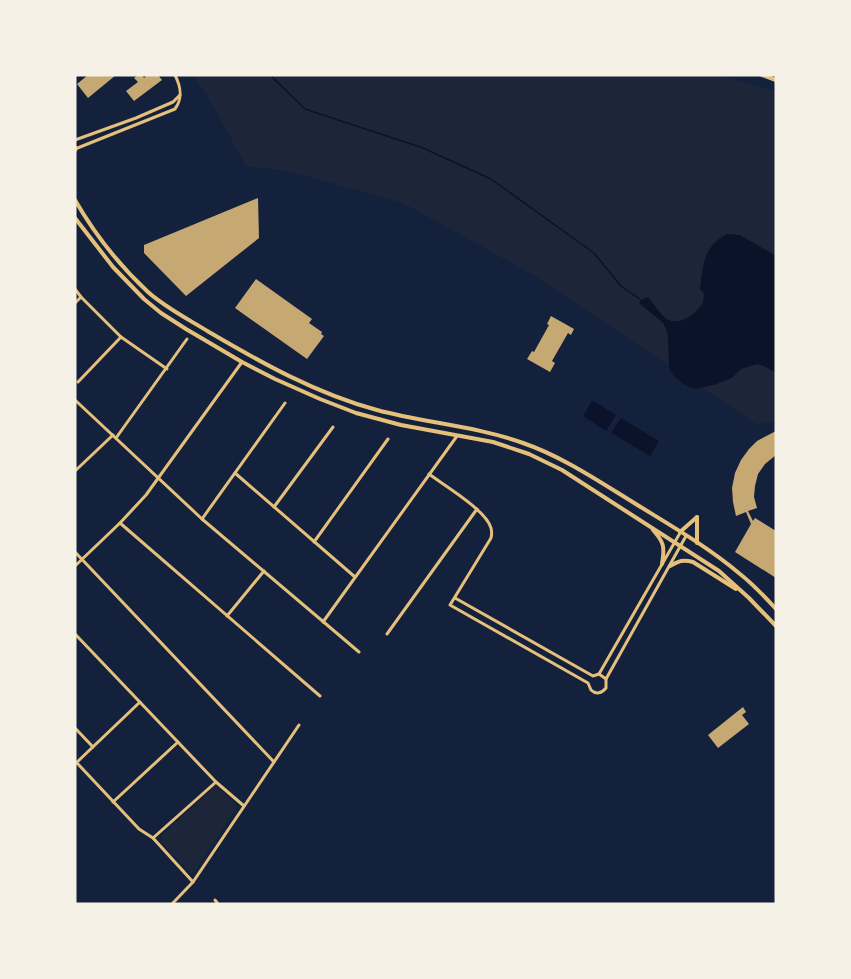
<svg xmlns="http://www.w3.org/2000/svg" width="851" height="979" font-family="'Times New Roman',serif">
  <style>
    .green { fill: #1d2539 }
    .water { fill: #0b132b }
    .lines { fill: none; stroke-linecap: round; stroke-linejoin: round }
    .stream { stroke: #0b132b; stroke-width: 1.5 }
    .building { fill: #c6a872 }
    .minor { stroke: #e5c07b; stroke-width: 3 }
    .tertiary { stroke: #e5c07b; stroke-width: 4 }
  </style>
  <rect width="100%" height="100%" fill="#14213d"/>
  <g class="green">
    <path d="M 192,75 L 716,75 L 776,91 L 776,422 L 756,424 L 539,278 L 403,203 L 288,171 L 246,166 L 206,93 Z"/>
    <path d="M 216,786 L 237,807 L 193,875 L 161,842 L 162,835 Z"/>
  </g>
  <g class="water">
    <path d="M 727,234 L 740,235 L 776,256 L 776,373 L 764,366 L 757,364 L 741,369 L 732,378 L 714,385 L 694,389 L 682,383 L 673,375 L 669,368 L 668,337 L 667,331 L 663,323 L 639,303 L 641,300 L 648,297 C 654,304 660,314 667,319 C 680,327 696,313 703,303 L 704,293 L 700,289 C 703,266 703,246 727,234 Z"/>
    <path d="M 592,400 L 616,415 L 606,431 L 583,416 Z"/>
    <path d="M 621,418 L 659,441 L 650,456 L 611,433 Z"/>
  </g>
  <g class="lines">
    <path class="stream" d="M 270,75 L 305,109 L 423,148 L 491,179 L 594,253 L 621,286 L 641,300"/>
  </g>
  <g class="building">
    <path d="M 88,75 L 116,75 L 88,98 L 77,84 Z"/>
    <path d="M 138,75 L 142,75 L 144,78 L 147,75 L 158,75 L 162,80 L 134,101 L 126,91 L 138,82 L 134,78 Z"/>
    <path d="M 258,198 L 259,238 L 186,296 L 144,253 L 144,245 Z"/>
    <path d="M 256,279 L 312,319 L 309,323 L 322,332 L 321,334 L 324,336 L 307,359 L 235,308 Z"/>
    <path d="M 551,316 L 574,329 L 571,335 L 568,333 L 552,361 L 555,363 L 550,372 L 527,359 L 532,351 L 534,352 L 549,325 L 547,324 Z"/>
    <path d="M 776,431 L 776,455 L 765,464 L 758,474 L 755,486 L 754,497 L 757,508 L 748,511 L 753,521 L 755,518 L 776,531 L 776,578 L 735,552 L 751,524 L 746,512 L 736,516 L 733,502 L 732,488 L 735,473 L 741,460 L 749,449 L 757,441 Z"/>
    <path d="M 743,707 L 746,712 L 742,715 L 749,724 L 718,748 L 708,735 Z"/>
  </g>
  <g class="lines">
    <g class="minor">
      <path d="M 75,140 L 136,118 L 173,102 L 180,95"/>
      <path d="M 75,149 L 175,109 C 183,98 181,87 175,75"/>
      <path d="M 75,289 L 81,297 L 121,337 L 167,369"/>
      <path d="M 75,303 L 81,297"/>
      <path d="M 78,382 L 121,337"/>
      <path d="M 75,400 L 202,519 L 359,652"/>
      <path d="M 116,438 L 187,339"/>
      <path d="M 75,471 L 113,435"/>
      <path d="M 235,473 L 355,577"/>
      <path d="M 429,474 C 445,486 486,510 491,528 C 492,532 492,534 491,538 L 450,605 L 588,683 L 591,690 C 596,695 602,693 606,688 L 606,679 L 686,536"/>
      <path d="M 274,507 L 333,427"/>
      <path d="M 202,519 L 285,403"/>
      <path d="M 120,523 L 320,696"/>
      <path d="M 314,542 L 388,439"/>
      <path d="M 75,552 L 274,762"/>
      <path d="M 75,566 L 120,523 L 146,495 L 242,362"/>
      <path d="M 455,598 L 593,676 L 599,674 L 606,679"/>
      <path d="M 227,616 L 264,571"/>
      <path d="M 323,622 L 457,436"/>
      <path d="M 75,634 L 216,782 L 244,806"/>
      <path d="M 387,634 L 477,509"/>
      <path d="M 599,674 L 680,533"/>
      <path d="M 75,728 L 93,747"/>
      <path d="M 76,763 L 140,702"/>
      <path d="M 77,763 L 139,829 L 153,838 L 193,882"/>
      <path d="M 113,802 L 178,742"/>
      <path d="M 153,838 L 216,782"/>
      <path d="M 215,900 L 218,904"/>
      <path d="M 172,904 L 193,882 L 299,725"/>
    </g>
    <g class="tertiary">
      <path d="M 762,75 L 776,80"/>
      <path d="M 75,150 L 76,148"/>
      <path d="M 75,200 C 94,233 120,266 148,292 C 166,308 188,319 209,332 C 262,363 317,394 377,410 C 425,423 476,426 523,443 C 561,456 597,480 631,501 C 668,524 707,546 740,574 C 753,584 765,597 776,609"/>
      <path d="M 75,218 L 113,267 L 144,299 L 161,313 L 186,329 L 242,362 L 275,379 L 320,399 L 356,413 L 401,425 L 493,442 L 529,454 L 562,470 L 719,571 L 749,598 L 776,626"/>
      <path d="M 653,530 C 664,542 665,547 662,564"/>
      <path d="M 680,532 L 697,517"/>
      <path d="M 697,543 L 697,517"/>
      <path d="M 670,566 C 679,561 683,559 693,562 L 736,589"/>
    </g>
  </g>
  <rect width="851" height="979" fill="none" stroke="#f6f1e7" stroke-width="153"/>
</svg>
